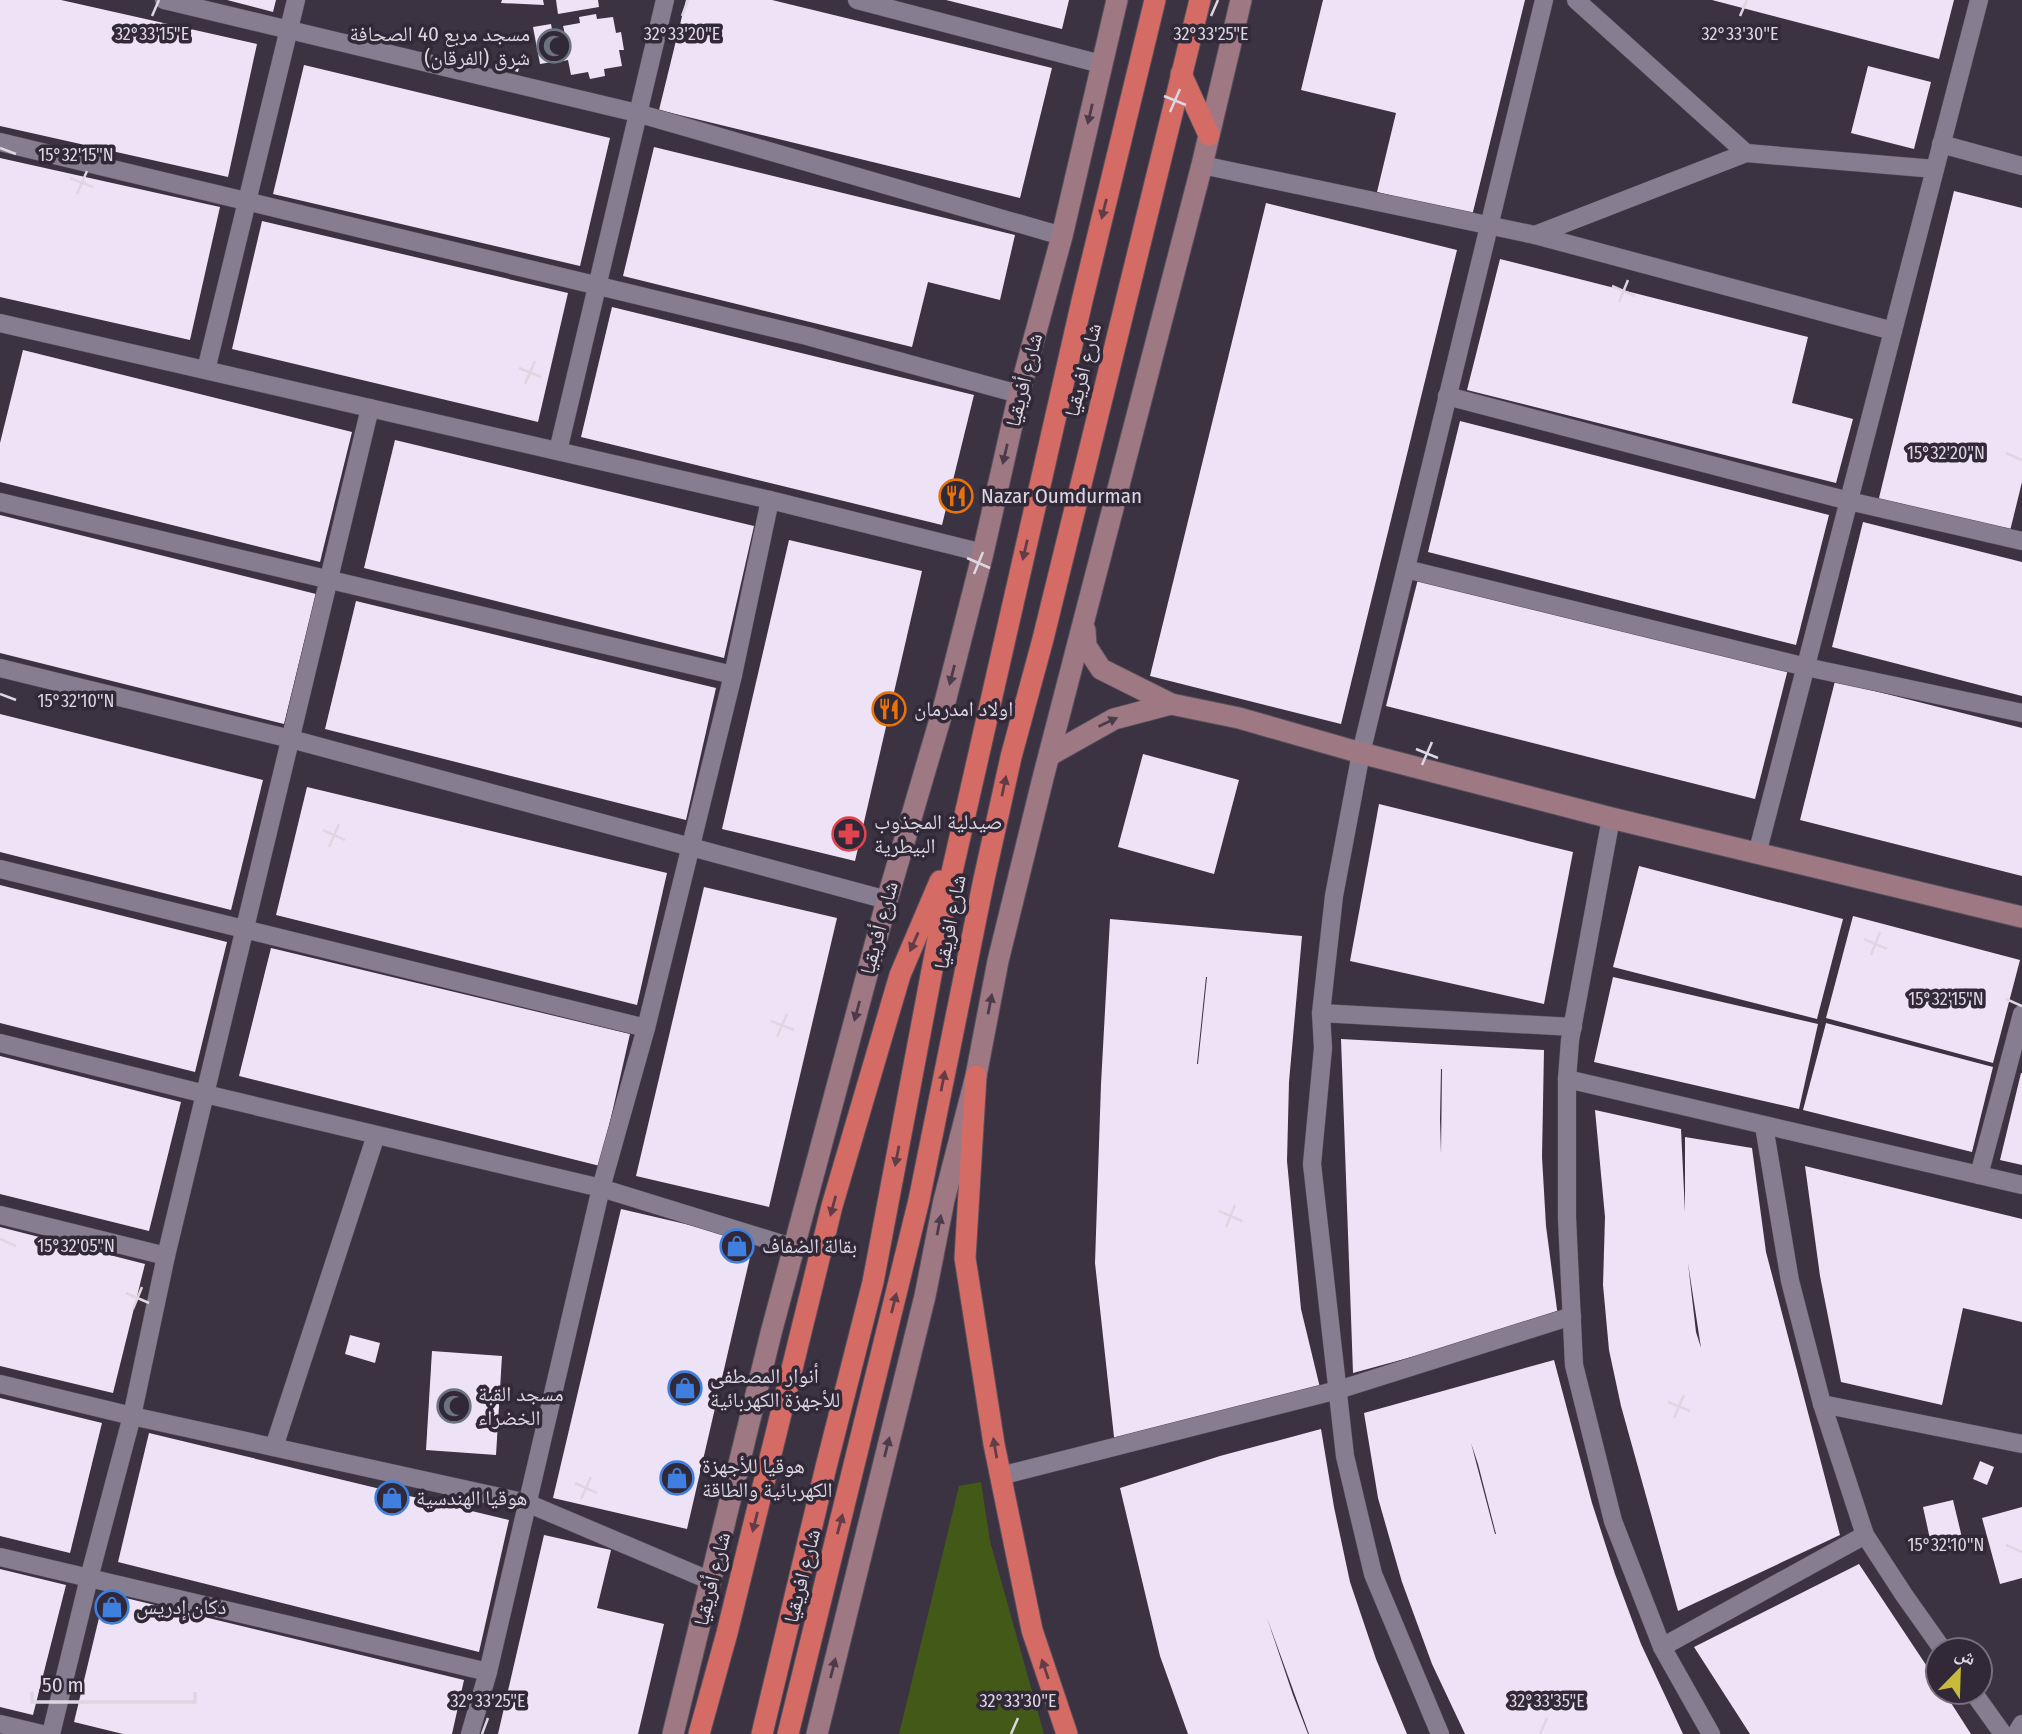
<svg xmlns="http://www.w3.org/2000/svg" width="2022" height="1734" font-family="'Fira Sans Condensed','Noto Naskh Arabic',sans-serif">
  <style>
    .green { fill: #425918 }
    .building { fill: #eee2f7; fill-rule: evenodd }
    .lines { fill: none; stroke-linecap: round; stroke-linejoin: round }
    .street-casing { stroke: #564f5c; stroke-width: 19 }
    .secondary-casing { stroke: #564f5c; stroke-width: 23 }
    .highway-casing { stroke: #564f5c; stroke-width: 23 }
    .street { stroke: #877d90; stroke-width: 18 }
    .secondary { stroke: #9e7883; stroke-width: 21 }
    .highway { stroke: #d46b65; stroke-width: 21 }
    .oneway { fill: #4c3c4b }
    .oneway2 { fill: #623c46 }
    .ticks { fill: none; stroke: #dcd7e1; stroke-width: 2.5 }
    .labels { text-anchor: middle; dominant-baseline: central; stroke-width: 7; stroke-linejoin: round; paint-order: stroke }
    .poi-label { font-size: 21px; fill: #dcd7e1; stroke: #312838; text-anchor: start }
    .street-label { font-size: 21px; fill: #dcd7e1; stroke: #312838 }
    .ticks-label { font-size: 18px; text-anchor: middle; fill: #dcd7e1; stroke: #312838; stroke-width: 7; stroke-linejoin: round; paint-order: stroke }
  </style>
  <rect width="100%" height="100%" fill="#3b3242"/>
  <path class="green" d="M 981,1482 L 990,1541 L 1044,1734 L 899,1734 L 959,1486 Z"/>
  <g class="building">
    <path d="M 0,0 L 61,0 L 257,44 L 228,177 L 0,126 Z"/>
    <path d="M 227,0 L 276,0 L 273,12 Z"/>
    <path d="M 502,0 L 543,0 L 544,5 L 501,3 Z"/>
    <path d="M 556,0 L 598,0 L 599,7 L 558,14 Z"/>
    <path d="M 686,0 L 772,0 L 1052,68 L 1020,198 L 659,110 Z"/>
    <path d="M 946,0 L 1069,0 L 1062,29 Z"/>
    <path d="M 1323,0 L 1525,0 L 1472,216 L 1377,192 L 1396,113 L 1301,90 Z"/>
    <path d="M 1712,0 L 1954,0 L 1939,59 Z"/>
    <path d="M 596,14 L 597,19 L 613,17 L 616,33 L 621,32 L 624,50 L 619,50 L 622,66 L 604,69 L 605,76 L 590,79 L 588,72 L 571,75 L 568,60 L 563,61 L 560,44 L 567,43 L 563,26 L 580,23 L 579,17 Z"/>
    <path d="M 551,24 L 558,61 L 540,64 L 533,27 Z"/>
    <path d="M 501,58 L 520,63 L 518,72 L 499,67 Z"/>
    <path d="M 304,65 L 610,138 L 580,266 L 273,194 Z"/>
    <path d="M 1868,66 L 1931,82 L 1914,149 L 1851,133 Z"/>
    <path d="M 654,147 L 1015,235 L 1000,300 L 928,282 L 912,347 L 623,276 Z"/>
    <path d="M 0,158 L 220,207 L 190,340 L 0,297 Z"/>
    <path d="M 1954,191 L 2022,208 L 2022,482 L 2009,535 L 1878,502 Z"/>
    <path d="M 1266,203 L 1457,250 L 1341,724 L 1150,676 Z"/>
    <path d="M 262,221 L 568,293 L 538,422 L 232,349 Z"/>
    <path d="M 1500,259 L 1808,337 L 1792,403 L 1853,419 L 1836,483 L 1467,390 Z"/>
    <path d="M 612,307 L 974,395 L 942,525 L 581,437 Z"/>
    <path d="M 23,350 L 352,432 L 320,562 L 0,482 L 0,443 Z"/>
    <path d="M 1460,421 L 1829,515 L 1796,645 L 1428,552 Z"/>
    <path d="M 395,440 L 754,526 L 724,658 L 364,568 Z"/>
    <path d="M 0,515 L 316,594 L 284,724 L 0,653 Z"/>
    <path d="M 1863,522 L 2022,562 L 2022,696 L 1832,647 Z"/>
    <path d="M 789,540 L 922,571 L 855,861 L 722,829 Z"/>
    <path d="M 1419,575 L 1788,669 L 1755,799 L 1386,706 Z"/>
    <path d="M 356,601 L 716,688 L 686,820 L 325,729 Z"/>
    <path d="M 1835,681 L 2022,728 L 2022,876 L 1800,820 Z"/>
    <path d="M 0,714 L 263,780 L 231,910 L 0,852 Z"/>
    <path d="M 1143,754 L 1239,780 L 1214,874 L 1118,847 Z"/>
    <path d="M 307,787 L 667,873 L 637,1005 L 276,915 Z"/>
    <path d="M 1379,804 L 1573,852 L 1544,1004 L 1350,961 Z"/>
    <path d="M 1639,866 L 1843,919 L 1817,1019 L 1613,967 Z"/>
    <path d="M 0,885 L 227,942 L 195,1072 L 0,1023 Z"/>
    <path d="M 704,887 L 837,918 L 769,1207 L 636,1176 Z"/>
    <path d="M 1853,916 L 2020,960 L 1993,1063 L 1826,1018 Z"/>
    <path d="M 1110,919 L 1302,936 L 1289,1082 L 1287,1161 L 1301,1309 L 1321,1392 L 1115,1446 L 1095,1263 L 1101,1084 ZM 1206,977 L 1207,977 L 1198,1064 L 1197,1064 Z"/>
    <path d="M 271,948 L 630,1034 L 600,1166 L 239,1076 Z"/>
    <path d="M 1613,977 L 1818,1024 L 1799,1109 L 1594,1062 Z"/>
    <path d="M 1826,1023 L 1993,1067 L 1972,1152 L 1803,1110 Z"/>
    <path d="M 1341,1039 L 1544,1050 L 1542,1157 L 1546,1226 L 1558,1317 L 1353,1373 ZM 1441,1069 L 1442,1069 L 1441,1154 L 1440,1119 Z"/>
    <path d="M 0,1056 L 181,1102 L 149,1231 L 0,1194 Z"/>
    <path d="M 2021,1073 L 2022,1073 L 2022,1165 L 2000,1160 Z"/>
    <path d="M 1595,1110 L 1681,1129 L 1685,1212 L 1685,1137 L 1752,1148 L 1766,1252 L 1840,1535 L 1678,1611 L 1621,1406 L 1609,1350 L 1603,1285 L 1605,1217 ZM 1688,1263 L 1701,1348 L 1696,1332 Z"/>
    <path d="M 1805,1166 L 2022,1219 L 2022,1322 L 1963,1308 L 1942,1405 L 1841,1382 L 1820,1276 Z"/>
    <path d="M 621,1209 L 754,1240 L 687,1529 L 553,1498 Z"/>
    <path d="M 0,1227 L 145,1264 L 113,1393 L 0,1366 Z"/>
    <path d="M 350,1335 L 380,1343 L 375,1363 L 345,1354 Z"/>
    <path d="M 432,1351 L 502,1356 L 496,1455 L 426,1450 Z"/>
    <path d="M 1554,1360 L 1592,1503 L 1615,1574 L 1641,1644 L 1683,1734 L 1465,1734 L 1432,1664 L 1402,1582 L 1378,1498 L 1364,1413 ZM 1471,1443 L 1478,1464 L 1496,1534 L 1495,1534 Z"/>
    <path d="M 0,1398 L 102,1423 L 70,1553 L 0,1536 Z"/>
    <path d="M 1321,1429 L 1334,1507 L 1350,1582 L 1376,1659 L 1407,1734 L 1309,1734 L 1267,1618 L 1293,1695 L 1308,1734 L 1188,1734 L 1160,1656 L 1120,1488 L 1220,1456 Z"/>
    <path d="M 149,1433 L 509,1520 L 479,1652 L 118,1562 Z"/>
    <path d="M 1980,1461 L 1994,1467 L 1987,1485 L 1973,1479 Z"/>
    <path d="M 1953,1500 L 1964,1546 L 1933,1553 L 1923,1507 Z"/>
    <path d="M 2022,1507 L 2022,1578 L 2000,1584 L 1982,1518 Z"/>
    <path d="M 544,1535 L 611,1550 L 597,1608 L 664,1624 L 638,1734 L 498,1734 Z"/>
    <path d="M 1859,1564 L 1938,1683 L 1938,1692 L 1944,1692 L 1971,1734 L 1750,1734 L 1694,1647 Z"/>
    <path d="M 0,1569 L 66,1585 L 33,1715 L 0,1707 Z"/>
    <path d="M 105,1593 L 464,1680 L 452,1734 L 123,1734 L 74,1722 Z"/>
  </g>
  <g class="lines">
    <defs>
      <g id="street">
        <path d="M 164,0 L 637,113 L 1062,236"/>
        <path d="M 857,0 L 1101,64"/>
        <path d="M 1576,0 L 1746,153"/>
        <path d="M 0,142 L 807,336 L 1019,394"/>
        <path d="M 1941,144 L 2022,166"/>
        <path d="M 1202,165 L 1535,235 L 1893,331"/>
        <path d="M 1535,235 L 1746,153 L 1935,169"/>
        <path d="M 0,323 L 770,500 L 983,553"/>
        <path d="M 206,370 L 296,0"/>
        <path d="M 1447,396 L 1849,501 L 2022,541"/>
        <path d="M 558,451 L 665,0"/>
        <path d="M 0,502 L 733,675"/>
        <path d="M 1406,569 L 1806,667 L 2022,713"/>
        <path d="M 0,668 L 291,739 L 887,900"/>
        <path d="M 1611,818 L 1570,1040 L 1567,1079 L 1567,1218 L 1574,1365 L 1613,1521 L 1662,1647 L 1711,1734"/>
        <path d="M 1757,854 L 1979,0"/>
        <path d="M 0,869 L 646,1028"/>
        <path d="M 1321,1013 L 1573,1027"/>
        <path d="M 0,1043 L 205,1094 L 601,1188 L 795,1248"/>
        <path d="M 1567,1079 L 2022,1185"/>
        <path d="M 1764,1126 L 1790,1281 L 1822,1404 L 1865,1535 L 1904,1595 L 1943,1650"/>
        <path d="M 1979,1175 L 2022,1014"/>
        <path d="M 0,1215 L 166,1256"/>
        <path d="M 0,1384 L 132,1416 L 527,1503 L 711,1581"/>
        <path d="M 1822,1404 L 2022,1444"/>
        <path d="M 274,1447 L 376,1135"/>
        <path d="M 1000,1476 L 1338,1390 L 1572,1316"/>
        <path d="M 0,1557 L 488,1672"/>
        <path d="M 1662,1647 L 1865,1535"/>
        <path d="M 1973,1692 L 2003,1734"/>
        <path d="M 0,1724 L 42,1734"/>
        <path d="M 51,1734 L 89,1578 L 132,1416 L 166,1256 L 370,408"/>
        <path d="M 470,1734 L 488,1672 L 601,1188 L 646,1028 L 733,675 L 770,500"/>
        <path d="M 1440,1734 L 1373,1574 L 1345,1456 L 1312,1164 L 1323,1048 L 1321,1013 L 1334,896 L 1361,753 L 1544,0"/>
        <path d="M 2016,1734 L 2022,1724"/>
      </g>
      <g id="secondary">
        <path d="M 1085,630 L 1086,646 L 1101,669 L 1171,704 L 1239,718 L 1361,753 L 1611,818 L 2022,917"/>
        <path d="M 1050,755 L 1114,719 L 1171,704"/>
        <path d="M 673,1734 L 771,1333 L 887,900 L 944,706 L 983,553 L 1019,394 L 1062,236 L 1117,0"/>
        <path d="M 817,1734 L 925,1296 L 944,1200 L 976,1076 L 998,961 L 1043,778 L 1202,165 L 1241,0"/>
      </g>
      <g id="highway">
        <path d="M 1181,74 L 1209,135"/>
        <path d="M 976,1076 L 965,1258 L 994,1444 L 1032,1630 L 1067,1734"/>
        <path d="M 699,1734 L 727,1633 L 832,1206 L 900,975 L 940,881"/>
        <path d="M 762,1734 L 826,1467 L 873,1282 L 944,907 L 1082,301 L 1155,0"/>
        <path d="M 788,1734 L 919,1200 L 984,879 L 1011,757 L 1043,639 L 1200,0"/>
      </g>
    </defs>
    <use href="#street" class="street-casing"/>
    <use href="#secondary" class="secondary-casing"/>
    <use href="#highway" class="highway-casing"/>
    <use href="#street" class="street"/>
    <use href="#secondary" class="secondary"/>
    <use href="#highway" class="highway"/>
  </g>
  <defs><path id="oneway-solid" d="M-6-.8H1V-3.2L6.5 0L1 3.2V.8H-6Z" transform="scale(1.75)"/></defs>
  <g class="oneway">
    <use href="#oneway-solid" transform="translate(1090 114) rotate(103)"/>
    <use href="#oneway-solid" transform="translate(1005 454) rotate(103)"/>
    <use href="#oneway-solid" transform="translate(952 675) rotate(104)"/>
    <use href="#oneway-solid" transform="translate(1108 722) rotate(-25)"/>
    <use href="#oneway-solid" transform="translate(990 1004) rotate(-79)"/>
    <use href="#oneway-solid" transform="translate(857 1011) rotate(105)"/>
    <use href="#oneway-solid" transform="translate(939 1225) rotate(-79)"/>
    <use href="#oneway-solid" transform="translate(887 1447) rotate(-76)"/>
    <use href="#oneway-solid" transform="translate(833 1668) rotate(-76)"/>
  </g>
  <g class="oneway2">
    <use href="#oneway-solid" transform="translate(1104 209) rotate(104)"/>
    <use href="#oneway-solid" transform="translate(1025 550) rotate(103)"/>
    <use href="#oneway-solid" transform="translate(1004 786) rotate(-78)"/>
    <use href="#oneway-solid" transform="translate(914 942) rotate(114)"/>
    <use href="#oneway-solid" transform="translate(943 1081) rotate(-79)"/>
    <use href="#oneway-solid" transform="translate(897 1156) rotate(101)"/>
    <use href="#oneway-solid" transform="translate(833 1206) rotate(105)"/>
    <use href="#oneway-solid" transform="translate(894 1303) rotate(-76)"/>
    <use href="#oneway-solid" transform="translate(995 1448) rotate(-100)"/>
    <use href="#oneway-solid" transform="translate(755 1522) rotate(104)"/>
    <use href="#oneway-solid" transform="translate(840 1524) rotate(-75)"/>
    <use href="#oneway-solid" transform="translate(1045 1669) rotate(-109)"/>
  </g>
  <path class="ticks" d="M 152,16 L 159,0M 682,16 L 688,0M 1211,16 L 1218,0M 1740,16 L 1747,0M 1164,96 L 1186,105M 1170,112 L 1180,89M 0,148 L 16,154M 70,178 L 93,187M 77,194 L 87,171M 1612,286 L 1635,296M 1619,302 L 1628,280M 519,368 L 541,377M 525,384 L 535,361M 2006,453 L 2022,460M 967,558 L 990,568M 974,574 L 983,552M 0,694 L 16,700M 1416,749 L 1438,758M 1422,765 L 1432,742M 323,830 L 345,840M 329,847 L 339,824M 1864,939 L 1887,949M 1871,955 L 1880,932M 2006,999 L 2022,1006M 771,1021 L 794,1030M 777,1037 L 787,1014M 1219,1211 L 1242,1221M 1226,1227 L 1235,1205M 0,1239 L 16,1246M 126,1293 L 149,1303M 133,1309 L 142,1287M 1668,1402 L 1690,1411M 1674,1418 L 1684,1395M 575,1483 L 597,1493M 581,1499 L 591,1477M 2006,1545 L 2022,1552M 482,1734 L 488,1718M 1011,1734 L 1018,1718M 1540,1734 L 1547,1718"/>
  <defs>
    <symbol id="mosque-ring" viewBox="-11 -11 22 22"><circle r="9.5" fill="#312838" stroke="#6b7280" stroke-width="1.5"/><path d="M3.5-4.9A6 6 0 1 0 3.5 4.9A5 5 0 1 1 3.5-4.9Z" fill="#6b7280"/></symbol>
    <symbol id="restaurant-ring" viewBox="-11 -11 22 22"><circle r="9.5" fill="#312838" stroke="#e8710a" stroke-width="1.5"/><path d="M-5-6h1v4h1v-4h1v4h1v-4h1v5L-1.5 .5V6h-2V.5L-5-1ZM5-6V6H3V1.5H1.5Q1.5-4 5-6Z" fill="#e8710a"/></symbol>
    <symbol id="pharmacy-ring" viewBox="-11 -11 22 22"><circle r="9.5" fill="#312838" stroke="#e0444e" stroke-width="1.5"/><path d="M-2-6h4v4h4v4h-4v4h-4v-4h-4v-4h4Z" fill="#e0444e"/></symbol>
    <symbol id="shop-ring" viewBox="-11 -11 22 22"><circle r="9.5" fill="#312838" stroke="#3f7fe0" stroke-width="1.5"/><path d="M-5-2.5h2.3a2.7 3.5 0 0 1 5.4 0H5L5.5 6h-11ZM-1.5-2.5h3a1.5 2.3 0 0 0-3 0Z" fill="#3f7fe0"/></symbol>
  </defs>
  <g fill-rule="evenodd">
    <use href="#mosque-ring" x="535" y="27" width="38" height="38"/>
    <use href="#restaurant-ring" x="937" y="477" width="38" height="38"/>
    <use href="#restaurant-ring" x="870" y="690" width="38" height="38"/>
    <use href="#pharmacy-ring" x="830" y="815" width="38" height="38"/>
    <use href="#shop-ring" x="718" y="1227" width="38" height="38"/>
    <use href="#shop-ring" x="666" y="1369" width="38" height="38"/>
    <use href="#mosque-ring" x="435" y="1387" width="38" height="38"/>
    <use href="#shop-ring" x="658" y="1459" width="38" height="38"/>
    <use href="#shop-ring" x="373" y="1479" width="38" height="38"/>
    <use href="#shop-ring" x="93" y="1588" width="38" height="38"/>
  </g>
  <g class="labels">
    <g class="poi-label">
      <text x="530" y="34" text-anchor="end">مسجد مربع 40 الصحافة<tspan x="530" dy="24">شرق (الفرقان)</tspan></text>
      <text x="981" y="496">Nazar Oumdurman</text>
      <text x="914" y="709">اولاد امدرمان</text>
      <text x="874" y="822">صيدلية المجذوب<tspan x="874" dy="24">البيطرية</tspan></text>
      <text x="762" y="1246">بقالة الضفاف</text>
      <text x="710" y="1376">أنوار المصطفى<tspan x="710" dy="24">للأجهزة الكهربائية</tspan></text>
      <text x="478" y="1394">مسجد القبة<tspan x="478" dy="24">الخضراء</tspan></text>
      <text x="702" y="1466">هوقيا للأجهزة<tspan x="702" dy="24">الكهربائية والطاقة</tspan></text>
      <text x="416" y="1498">هوقيا الهندسية</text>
      <text x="136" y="1607">دكان إدريس</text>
    </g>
    <g class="street-label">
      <text transform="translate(1083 370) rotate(-76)">شارع افريقيا</text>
      <text transform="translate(1024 380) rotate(-76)">شارع أفريقيا</text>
      <text transform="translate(950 922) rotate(-79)">شارع افريقيا</text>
      <text transform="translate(879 928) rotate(-75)">شارع أفريقيا</text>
      <text transform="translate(802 1576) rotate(-76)">شارع افريقيا</text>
      <text transform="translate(712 1579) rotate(-76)">شارع أفريقيا</text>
    </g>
  </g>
  <g class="ticks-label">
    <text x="152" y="40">32°33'15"E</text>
    <text x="682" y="40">32°33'20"E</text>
    <text x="1211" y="40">32°33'25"E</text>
    <text x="1740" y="40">32°33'30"E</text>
    <text x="76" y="161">15°32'15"N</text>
    <text x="1946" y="459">15°32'20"N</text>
    <text x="76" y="707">15°32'10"N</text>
    <text x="1946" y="1005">15°32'15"N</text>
    <text x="76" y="1252">15°32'05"N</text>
    <text x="1946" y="1551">15°32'10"N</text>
    <text x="488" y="1707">32°33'25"E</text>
    <text x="1018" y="1707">32°33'30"E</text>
    <text x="1547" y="1707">32°33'35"E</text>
  </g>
  <g transform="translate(1959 1671) rotate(23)"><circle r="33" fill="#312838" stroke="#756e7c" stroke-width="2"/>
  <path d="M0-5L12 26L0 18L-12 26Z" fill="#c8bb3b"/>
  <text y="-10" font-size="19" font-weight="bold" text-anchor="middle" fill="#dcd7e1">ش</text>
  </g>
  <path d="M32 1692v10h163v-10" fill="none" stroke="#dcd7e1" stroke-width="3.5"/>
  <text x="42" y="1692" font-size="21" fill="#dcd7e1" stroke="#312838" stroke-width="5" paint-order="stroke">50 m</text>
</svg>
